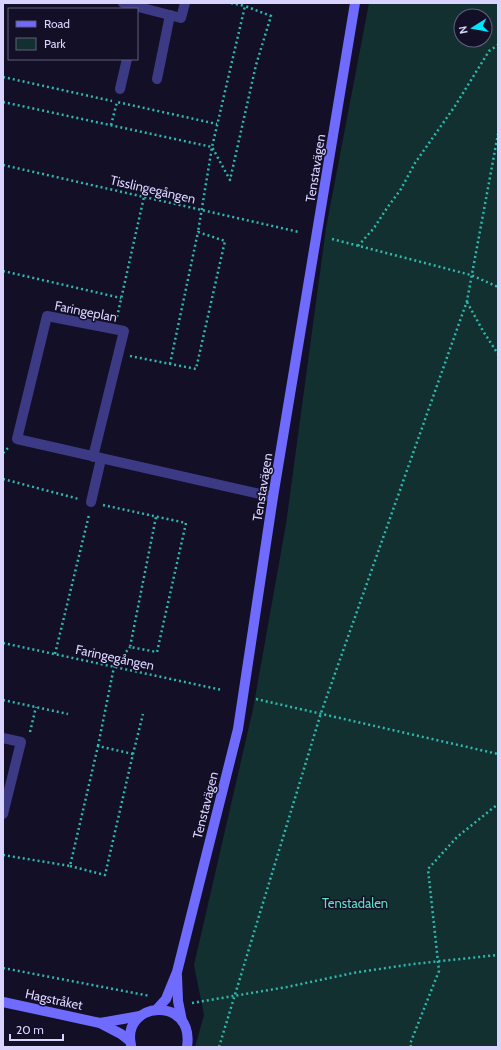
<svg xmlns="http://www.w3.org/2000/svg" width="501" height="1050" font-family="Cabin,sans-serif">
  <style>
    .green { fill: #12302f; fill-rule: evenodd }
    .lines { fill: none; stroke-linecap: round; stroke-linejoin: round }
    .path { stroke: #2fb8b0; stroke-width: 2.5; stroke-dasharray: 2 3; stroke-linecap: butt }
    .lane { stroke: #3d3a85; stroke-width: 10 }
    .street { stroke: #3d3a85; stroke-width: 10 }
    .secondary { stroke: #6f6bff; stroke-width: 10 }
    .labels { text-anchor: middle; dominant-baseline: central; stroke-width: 3; stroke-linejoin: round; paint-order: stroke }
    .street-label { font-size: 13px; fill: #d9d4ff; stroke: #130f26 }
    .park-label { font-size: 13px; fill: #5fe0c0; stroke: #130f26 }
  </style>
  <rect width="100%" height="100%" fill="#130f26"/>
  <path class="green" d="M 369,3 L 498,3 L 498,1047 L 195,1047 L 204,1015 L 194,965 L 253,709 L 286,524 L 326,228 ZM 461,16 L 485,16 L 485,40 L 461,40 Z"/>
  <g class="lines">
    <g class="path">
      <path d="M 231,3 L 245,6"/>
      <path d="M 3,77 L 112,101"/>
      <path d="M 3,102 L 212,147 L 230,180 L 256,65 L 271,16 L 245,6 L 212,147 L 198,232"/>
      <path d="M 111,125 L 117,102 L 217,124"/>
      <path d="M 3,165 L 299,232"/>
      <path d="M 332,239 L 471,275 L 498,287"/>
      <path d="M 358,246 L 374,228 L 387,208 L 401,189 L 415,163 L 455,106 L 489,51 L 498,45"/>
      <path d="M 3,271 L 121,298"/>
      <path d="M 467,302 L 483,331 L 498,354"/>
      <path d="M 117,317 L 144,197"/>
      <path d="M 130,356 L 196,369 L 225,241 L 198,232 L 170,364"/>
      <path d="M 3,453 L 8,448"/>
      <path d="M 3,479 L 79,499"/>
      <path d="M 103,505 L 186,523 L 157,652 L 130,647 L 156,517"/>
      <path d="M 3,643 L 222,690"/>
      <path d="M 55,654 L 89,515"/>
      <path d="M 256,699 L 498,754"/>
      <path d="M 3,700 L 68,714"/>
      <path d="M 30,732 L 36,707"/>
      <path d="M 98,746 L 114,667 L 130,647"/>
      <path d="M 3,855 L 70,866 L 98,746 L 133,754"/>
      <path d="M 70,866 L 105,875 L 133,754 L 143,714"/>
      <path d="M 3,968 L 150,996"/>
      <path d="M 192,1003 L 287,987 L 353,973 L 413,964 L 498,955"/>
      <path d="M 219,1047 L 321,713 L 467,301 L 498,134"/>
      <path d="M 411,1047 L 410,1044 L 439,971 L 428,869 L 457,837 L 498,804"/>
    </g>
    <g class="lane">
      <path d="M 157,79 L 170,15"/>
      <path d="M 120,89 L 127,59"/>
    </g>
    <g class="street">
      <path d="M 123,3 L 181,18 L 185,3"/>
      <path d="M 93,457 L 124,331 L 47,316 L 17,439 L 273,497"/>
      <path d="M 91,502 L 101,459"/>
      <path d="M 3,738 L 21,742 L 3,814"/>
    </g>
    <g class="secondary">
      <path d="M 177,976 L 178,1001 L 182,1021"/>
      <path d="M 3,1002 L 100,1023 L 121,1034 L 130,1041"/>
      <path d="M 157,1009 L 166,999 L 177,972 L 238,729 L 273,497 L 355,3"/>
      <path d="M 100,1023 L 140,1016"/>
      <path d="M 131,1045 C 121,1001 195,995 187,1047"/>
    </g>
  </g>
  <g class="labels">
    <g class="street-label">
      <text transform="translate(315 168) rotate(-81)">Tenstavägen</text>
      <text transform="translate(153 189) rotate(13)">Tisslingegången</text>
      <text transform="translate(86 311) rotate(11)">Faringeplan</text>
      <text transform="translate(262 487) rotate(-81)">Tenstavägen</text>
      <text transform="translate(115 657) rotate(12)">Faringegången</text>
      <text transform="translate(205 805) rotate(-76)">Tenstavägen</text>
      <text transform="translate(54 999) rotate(12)">Hagstråket</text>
    </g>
    <g class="park-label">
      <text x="355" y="903">Tenstadalen</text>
    </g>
  </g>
  <rect width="501" height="1050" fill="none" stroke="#d9d4ff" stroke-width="8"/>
  <rect x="8" y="8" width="130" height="52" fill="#130f26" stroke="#625e7d"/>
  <rect x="16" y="21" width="20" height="6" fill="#6f6bff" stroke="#625e7d"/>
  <text x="44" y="28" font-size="12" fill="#d9d4ff">Road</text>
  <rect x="16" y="38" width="20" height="12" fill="#12302f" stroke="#625e7d"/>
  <text x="44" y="48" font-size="12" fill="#d9d4ff">Park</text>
  <g transform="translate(473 28) rotate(259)"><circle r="19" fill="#130f26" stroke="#625e7d"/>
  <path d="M0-3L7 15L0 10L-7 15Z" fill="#00e5ff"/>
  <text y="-6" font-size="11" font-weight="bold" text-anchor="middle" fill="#d9d4ff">N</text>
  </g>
  <path d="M10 1034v6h53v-6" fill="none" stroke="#d9d4ff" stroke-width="2"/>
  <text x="16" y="1034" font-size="12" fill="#d9d4ff" stroke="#130f26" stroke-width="3" paint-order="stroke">20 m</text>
</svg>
